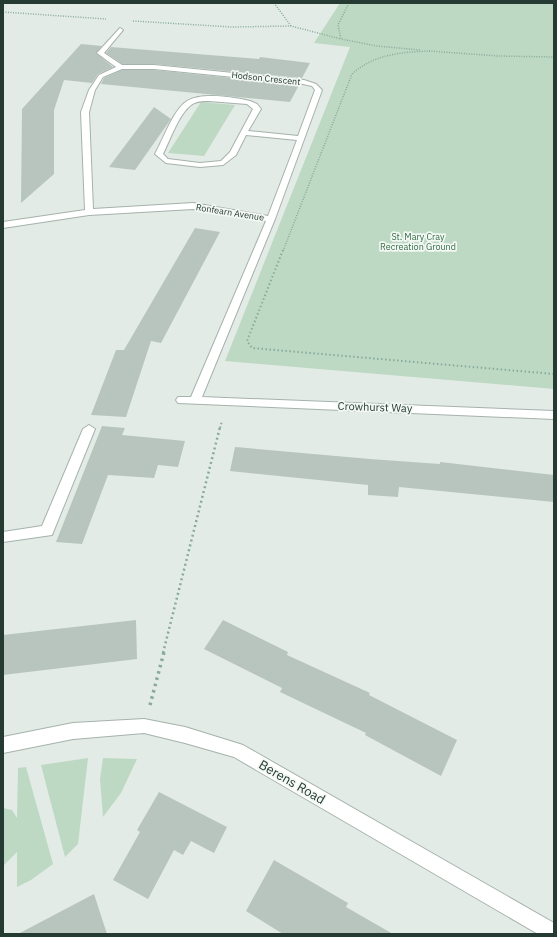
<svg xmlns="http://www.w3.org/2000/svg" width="557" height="937" font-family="'IBM Plex Sans',sans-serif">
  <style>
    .green { fill: #bed9c3 }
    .building { fill: #b8c5bf }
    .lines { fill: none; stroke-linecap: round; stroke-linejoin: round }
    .minor-casing { stroke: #a6b2ac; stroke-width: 2 }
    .path-far3 { stroke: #87aa9c; stroke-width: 1.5; stroke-dasharray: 1 1.5; stroke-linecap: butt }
    .path-far2 { stroke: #87aa9c; stroke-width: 2; stroke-dasharray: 1.5 2.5; stroke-linecap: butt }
    .path-far1 { stroke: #87aa9c; stroke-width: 2.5; stroke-dasharray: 2 3; stroke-linecap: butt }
    .path { stroke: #87aa9c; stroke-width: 3.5; stroke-dasharray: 2.5 4; stroke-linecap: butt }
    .minor { fill: #fff; fill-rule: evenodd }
    .labels { text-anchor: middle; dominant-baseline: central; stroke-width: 3.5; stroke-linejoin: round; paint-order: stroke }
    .far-street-label { font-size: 9px; fill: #253a32; stroke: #f3f8f5 }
    .far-park-label { font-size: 9px; fill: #346c44; stroke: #f3f8f5 }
    .street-label { font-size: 11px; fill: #253a32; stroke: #f3f8f5 }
    .near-street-label { font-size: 13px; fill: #253a32; stroke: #f3f8f5 }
  </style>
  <rect width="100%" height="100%" fill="#e3ebe6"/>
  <g class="green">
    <path d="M 340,3 L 554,3 L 554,389 L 225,361 L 350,47 L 314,43 Z"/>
    <path d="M 201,102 L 235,105 L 204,156 L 168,153 Z"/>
    <path d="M 88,758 L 78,844 L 65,857 L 41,765 Z"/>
    <path d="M 103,758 L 137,759 L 121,793 L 103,817 L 100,779 Z"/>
    <path d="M 26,767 L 53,864 L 31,880 L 17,887 L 17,852 L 3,866 L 3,808 L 12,810 L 17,818 L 18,768 Z"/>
  </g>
  <g class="building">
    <path d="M 81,44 L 102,46 L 96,53 L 113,67 L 98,74 L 92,83 L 64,80 L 54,110 L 54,174 L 21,203 L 22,109 Z"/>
    <path d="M 111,47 L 259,59 L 260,57 L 310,63 L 302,78 L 154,64 L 122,64 L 106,53 Z"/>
    <path d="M 122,70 L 154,70 L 299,85 L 290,102 L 101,84 L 104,78 Z"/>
    <path d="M 154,107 L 171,119 L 135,170 L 109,167 Z"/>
    <path d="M 195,228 L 220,232 L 161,343 L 151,341 L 126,417 L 91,415 L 116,350 L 124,350 Z"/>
    <path d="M 102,426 L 125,428 L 122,435 L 185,441 L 178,467 L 158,465 L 154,478 L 108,475 L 82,544 L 56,542 Z"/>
    <path d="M 235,447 L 370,459 L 440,464 L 440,462 L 554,475 L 554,502 L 399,487 L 398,497 L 368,495 L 368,485 L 230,471 Z"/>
    <path d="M 136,620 L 137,659 L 3,675 L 3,635 Z"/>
    <path d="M 223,620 L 288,652 L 287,655 L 370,693 L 369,695 L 457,740 L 441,776 L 365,735 L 366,733 L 280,692 L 282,688 L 204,649 Z"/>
    <path d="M 159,792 L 227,827 L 214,853 L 191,841 L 183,855 L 174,850 L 148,899 L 113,880 L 140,832 L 137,830 Z"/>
    <path d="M 274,860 L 348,903 L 346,907 L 393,934 L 283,934 L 246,911 Z"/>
    <path d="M 94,894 L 107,934 L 18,934 Z"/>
  </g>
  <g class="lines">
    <defs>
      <g id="minor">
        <path d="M 120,28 L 123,30 L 104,53 L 122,65 L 154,65 L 304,80 L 316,84 L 322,90 L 275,219 L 202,397 L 554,411 L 554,419 L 178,403 L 176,400 L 178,397 L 191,397 L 266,221 L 193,209 L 89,215 L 3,228 L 3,222 L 85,210 L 81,112 L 89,90 L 99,75 L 116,67 L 97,53 ZM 122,69 L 154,69 L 303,84 L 312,86 L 315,90 L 298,136 L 248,131 L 261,109 L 257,104 L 250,101 C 235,97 201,92 187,101 C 173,110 163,140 155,154 L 166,163 L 200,167 L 223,165 L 236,155 L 246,135 L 297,140 L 268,216 L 193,203 L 93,209 L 89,112 L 95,90 L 103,77 ZM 209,101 L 247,104 L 253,109 L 230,152 L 221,161 L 200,163 L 168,159 L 163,154 C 170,140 179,114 191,105 C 196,101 203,101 209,101 Z"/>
        <path d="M 89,425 L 95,429 L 52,535 L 3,542 L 3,532 L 42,526 L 83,429 Z"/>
        <path d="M 144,719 L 185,727 L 243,745 L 554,923 L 554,934 L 538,934 L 234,757 L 185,743 L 144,733 L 73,739 L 3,753 L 3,737 L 73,723 Z"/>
      </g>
    </defs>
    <use href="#minor" class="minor-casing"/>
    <g class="path-far3">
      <path d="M 274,3 L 291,26"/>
      <path d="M 349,3 L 338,25 L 341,39 L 377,46 L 420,50"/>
      <path d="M 3,12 L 106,19"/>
      <path d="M 133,21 L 232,27 L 291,26 L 341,39"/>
      <path d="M 429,51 L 498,56 L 554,57"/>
      <path d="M 283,251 L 352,74 C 374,54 402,52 430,51"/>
    </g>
    <g class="path-far2">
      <path d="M 283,250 L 247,341 L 252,348 L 554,374"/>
      <path d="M 220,428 L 222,421"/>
    </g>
    <path class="path-far1" d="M 163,653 L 220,427"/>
    <path class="path" d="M 150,705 L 164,652"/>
    <use href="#minor" class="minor"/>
  </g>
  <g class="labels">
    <g class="far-street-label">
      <text transform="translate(266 78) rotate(6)">Hodson Crescent</text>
      <text transform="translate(230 212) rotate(9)">Ronfearn Avenue</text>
    </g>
    <g class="far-park-label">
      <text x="418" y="236">St. Mary Cray<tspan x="418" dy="10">Recreation Ground</tspan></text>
    </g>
    <g class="street-label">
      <text transform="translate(375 407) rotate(2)">Crowhurst Way</text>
    </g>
    <g class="near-street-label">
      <text transform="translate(292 782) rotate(30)">Berens Road</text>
    </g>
  </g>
  <rect width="557" height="937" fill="none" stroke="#253a32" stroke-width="8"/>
</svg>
